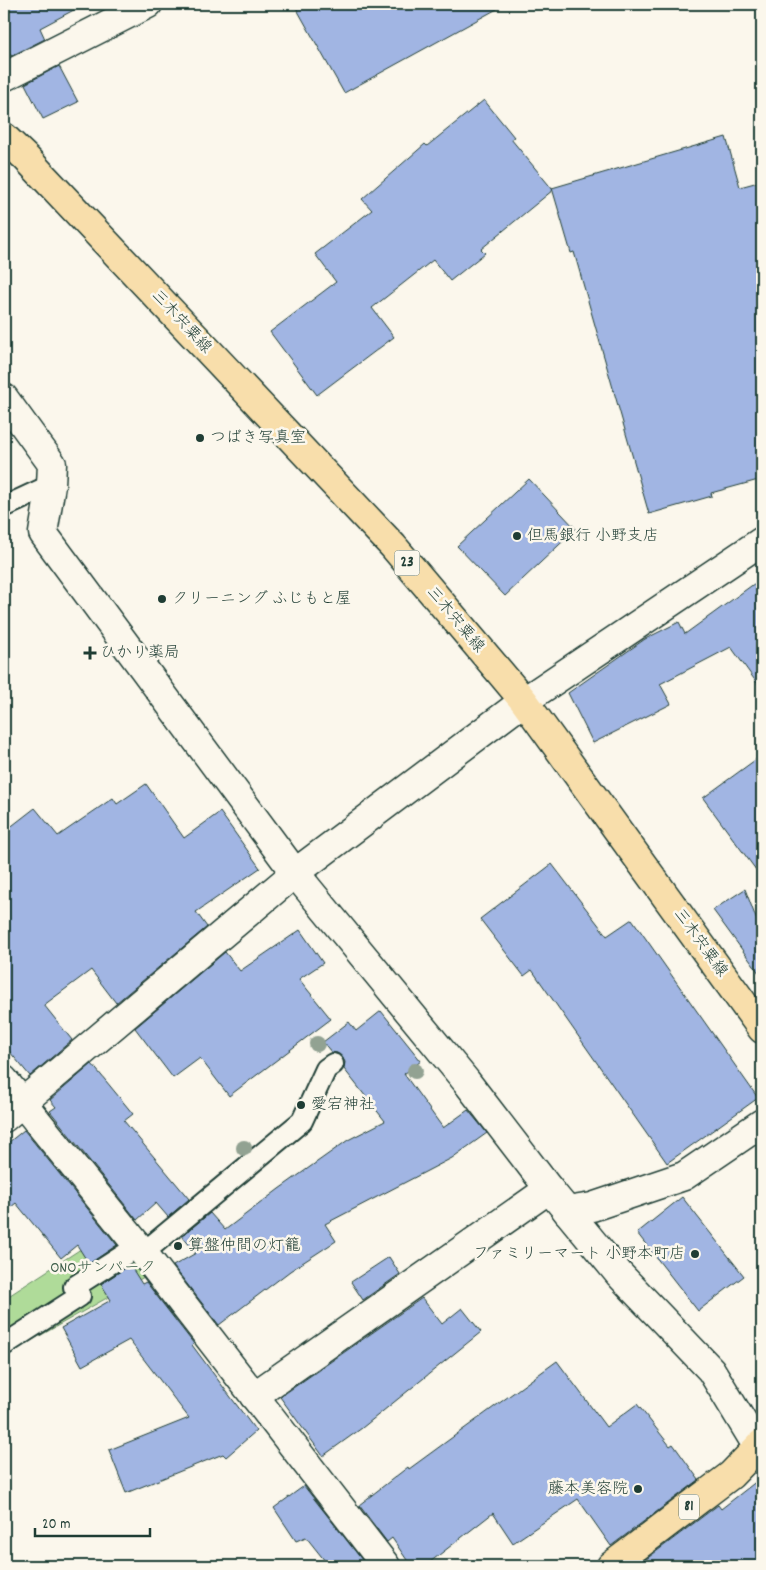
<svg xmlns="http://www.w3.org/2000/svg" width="766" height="1570" font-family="Dekko,'Klee One',sans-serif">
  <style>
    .green { fill: #afdb99; stroke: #678c66 }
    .building { fill: #a1b5e3; stroke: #1f3d34 }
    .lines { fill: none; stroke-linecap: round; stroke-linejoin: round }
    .lane-casing { stroke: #1f3d34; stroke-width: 24 }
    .street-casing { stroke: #1f3d34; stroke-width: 31 }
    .primary-casing { stroke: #1f3d34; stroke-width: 31 }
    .lane { stroke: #fbf7ec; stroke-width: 20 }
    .street { stroke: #fbf7ec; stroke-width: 28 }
    .primary { stroke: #f8deab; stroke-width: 28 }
    .tree { fill: #92a292 }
    .poi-dot { fill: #1f3d34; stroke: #fbf7ec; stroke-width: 2 }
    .labels { text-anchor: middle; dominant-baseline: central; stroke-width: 5; stroke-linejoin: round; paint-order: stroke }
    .shield { fill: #fbf7ec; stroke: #61756b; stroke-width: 1 }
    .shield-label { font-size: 15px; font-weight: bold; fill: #1f3d34 }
    .street-label { font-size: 16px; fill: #1f3d34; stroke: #fbf7ec }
    .poi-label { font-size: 16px; fill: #1f3d34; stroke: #fbf7ec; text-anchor: start }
    .park-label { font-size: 16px; fill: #3c5d48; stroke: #fbf7ec }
  </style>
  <rect width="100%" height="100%" fill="#fbf7ec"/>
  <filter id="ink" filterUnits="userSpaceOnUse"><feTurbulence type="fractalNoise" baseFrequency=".02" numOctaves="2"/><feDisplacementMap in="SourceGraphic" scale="10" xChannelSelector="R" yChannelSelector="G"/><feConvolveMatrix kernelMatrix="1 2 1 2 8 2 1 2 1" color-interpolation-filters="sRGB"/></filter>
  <g filter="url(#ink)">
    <path class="green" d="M 110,1230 L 144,1277 L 4,1356 L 4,1299 Z"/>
    <g class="building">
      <path d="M 4,4 L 85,4 L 40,28 L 45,39 L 11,56 L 4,43 Z"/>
      <path d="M 294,4 L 506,4 L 344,93 Z"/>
      <path d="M 59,66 L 78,102 L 43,119 L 25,84 Z"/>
      <path d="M 484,100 L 514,137 L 511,139 L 553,190 L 481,249 L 485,253 L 450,281 L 433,260 L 372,308 L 394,337 L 317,395 L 270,332 L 336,282 L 315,254 L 372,210 L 362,199 L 425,144 L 427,146 Z"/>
      <path d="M 726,137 L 740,187 L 762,181 L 762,479 L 711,493 L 712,496 L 649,514 L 574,252 L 571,253 L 552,188 Z"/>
      <path d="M 529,479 L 576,529 L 505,596 L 457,546 Z"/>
      <path d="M 762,578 L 762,690 L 731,647 L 660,684 L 671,704 L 593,743 L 568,693 L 645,639 L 679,622 L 685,634 Z"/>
      <path d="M 762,755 L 762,878 L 703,798 Z"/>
      <path d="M 146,784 L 184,838 L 220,812 L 260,868 L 196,912 L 207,927 L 116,1003 L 91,970 L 44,1005 L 72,1040 L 30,1076 L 4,1045 L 4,832 L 35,808 L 58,836 L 113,798 L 117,804 Z"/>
      <path d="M 552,864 L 607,936 L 632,919 L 758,1098 L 667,1163 L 532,970 L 524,976 L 480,919 Z"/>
      <path d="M 745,889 L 762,934 L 762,977 L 713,910 Z"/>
      <path d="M 300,930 L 323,963 L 299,979 L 331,1019 L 229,1096 L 200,1058 L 173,1078 L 135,1028 L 225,952 L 240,971 Z"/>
      <path d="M 381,1011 L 421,1061 L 404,1074 L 443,1128 L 468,1110 L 487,1133 L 452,1158 L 325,1224 L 336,1241 L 290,1271 L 219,1325 L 173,1266 L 196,1253 L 182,1236 L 210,1213 L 225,1230 L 279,1189 L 348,1140 L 385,1121 L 344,1069 L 345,1062 L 342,1057 L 337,1053 L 331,1052 L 323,1042 L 349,1022 L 356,1031 Z"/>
      <path d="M 92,1064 L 133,1114 L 124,1121 L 189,1199 L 168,1217 L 156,1203 L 137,1220 L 50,1111 L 56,1107 L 50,1100 Z"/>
      <path d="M 24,1130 L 117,1245 L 89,1264 L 77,1245 L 61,1258 L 16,1203 L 4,1213 L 4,1146 Z"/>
      <path d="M 682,1197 L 744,1276 L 698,1311 L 637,1233 Z"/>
      <path d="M 389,1257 L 400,1274 L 363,1300 L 351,1282 Z"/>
      <path d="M 130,1265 L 142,1284 L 146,1282 L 194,1344 L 192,1345 L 256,1431 L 226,1457 L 223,1454 L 126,1493 L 109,1450 L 189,1418 L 129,1340 L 82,1366 L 61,1328 L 111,1300 L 101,1284 Z"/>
      <path d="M 422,1298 L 442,1324 L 462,1308 L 481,1332 L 362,1428 L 323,1456 L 280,1397 Z"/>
      <path d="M 557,1361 L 606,1427 L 637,1404 L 670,1446 L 673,1444 L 699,1480 L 611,1546 L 578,1499 L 513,1543 L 493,1513 L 425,1566 L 411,1566 L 392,1538 L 387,1542 L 359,1505 L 408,1467 L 409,1469 Z"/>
      <path d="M 762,1477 L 762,1566 L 637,1566 L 718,1505 L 721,1509 Z"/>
      <path d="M 304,1486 L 363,1561 L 356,1566 L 329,1566 L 306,1537 L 296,1541 L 274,1508 Z"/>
    </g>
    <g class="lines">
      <defs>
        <g id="lane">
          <path d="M 4,507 L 51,485"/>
          <path d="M 143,1253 L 302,1121 L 326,1069 L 333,1064"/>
          <path d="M 4,1345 L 80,1296 L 74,1287 L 138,1246"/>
        </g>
        <g id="street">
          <path d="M 4,77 L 148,4"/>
          <path d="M 4,398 L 52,464 L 51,485 L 43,533 L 295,873 L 466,1081 L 549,1189 L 619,1274 L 711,1370 L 762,1454"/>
          <path d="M 4,1080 L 138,1246 L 386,1566"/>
          <path d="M 4,1118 L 295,873 L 524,701 L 762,541"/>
          <path d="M 567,1211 L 592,1207 L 684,1176 L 762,1123"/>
          <path d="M 254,1396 L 549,1189"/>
        </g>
        <g id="primary">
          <path d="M 4,137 L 27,159 L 393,546 L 498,670 L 524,701 L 762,1029"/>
          <path d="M 611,1566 L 731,1475 L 762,1443"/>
        </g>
      </defs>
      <use href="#lane" class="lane-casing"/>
      <use href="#street" class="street-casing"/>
      <use href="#primary" class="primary-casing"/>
      <use href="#lane" class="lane"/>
      <use href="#street" class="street"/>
      <use href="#primary" class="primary"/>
    </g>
    <g class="tree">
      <circle cx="317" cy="1044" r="8"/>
      <circle cx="415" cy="1071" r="8"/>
      <circle cx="244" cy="1148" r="8"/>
    </g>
  </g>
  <g class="poi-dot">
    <circle cx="200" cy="438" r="5"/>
    <circle cx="517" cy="536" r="5"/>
    <circle cx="162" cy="599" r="5"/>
    <path d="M87.5 645.5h5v5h5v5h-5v5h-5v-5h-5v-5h5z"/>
    <circle cx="301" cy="1105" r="5"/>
    <circle cx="178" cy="1246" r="5"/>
    <circle cx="695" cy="1254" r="5"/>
    <circle cx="638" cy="1489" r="5"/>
  </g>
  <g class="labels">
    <g class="shield">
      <rect x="394.5" y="550.5" width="25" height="25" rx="4"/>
      <rect x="679" y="1494.5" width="20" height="25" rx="4"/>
    </g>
    <g class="shield-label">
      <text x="407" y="563">23</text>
      <text x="689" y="1507">81</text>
    </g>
    <g class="street-label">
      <text transform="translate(181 322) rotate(47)">三木宍粟線</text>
      <text transform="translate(455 620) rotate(50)">三木宍粟線</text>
      <text transform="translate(700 943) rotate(54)">三木宍粟線</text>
    </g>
    <g class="poi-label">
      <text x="210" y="438">つばき写真室</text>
      <text x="527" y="536">但馬銀行 小野支店</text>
      <text x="172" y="599">クリーニング ふじもと屋</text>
      <text x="100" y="653">ひかり薬局</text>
      <text x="311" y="1105">愛宕神社</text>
      <text x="188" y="1246">算盤仲間の灯籠</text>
      <text x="685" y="1254" text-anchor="end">ファミリーマート 小野本町店</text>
      <text x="628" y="1489" text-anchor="end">藤本美容院</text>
    </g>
    <g class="park-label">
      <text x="103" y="1268">ONOサンパーク</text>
    </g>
  </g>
  <rect width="766" height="1570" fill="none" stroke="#fbf7ec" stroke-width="20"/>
  <rect x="10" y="10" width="746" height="1550" fill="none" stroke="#1f3d34" stroke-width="2" filter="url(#ink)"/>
  <path d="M35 1528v8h115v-8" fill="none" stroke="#1f3d34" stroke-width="2.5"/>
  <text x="42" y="1528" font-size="15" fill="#1f3d34" stroke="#fbf7ec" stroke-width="4" paint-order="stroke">20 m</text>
</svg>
